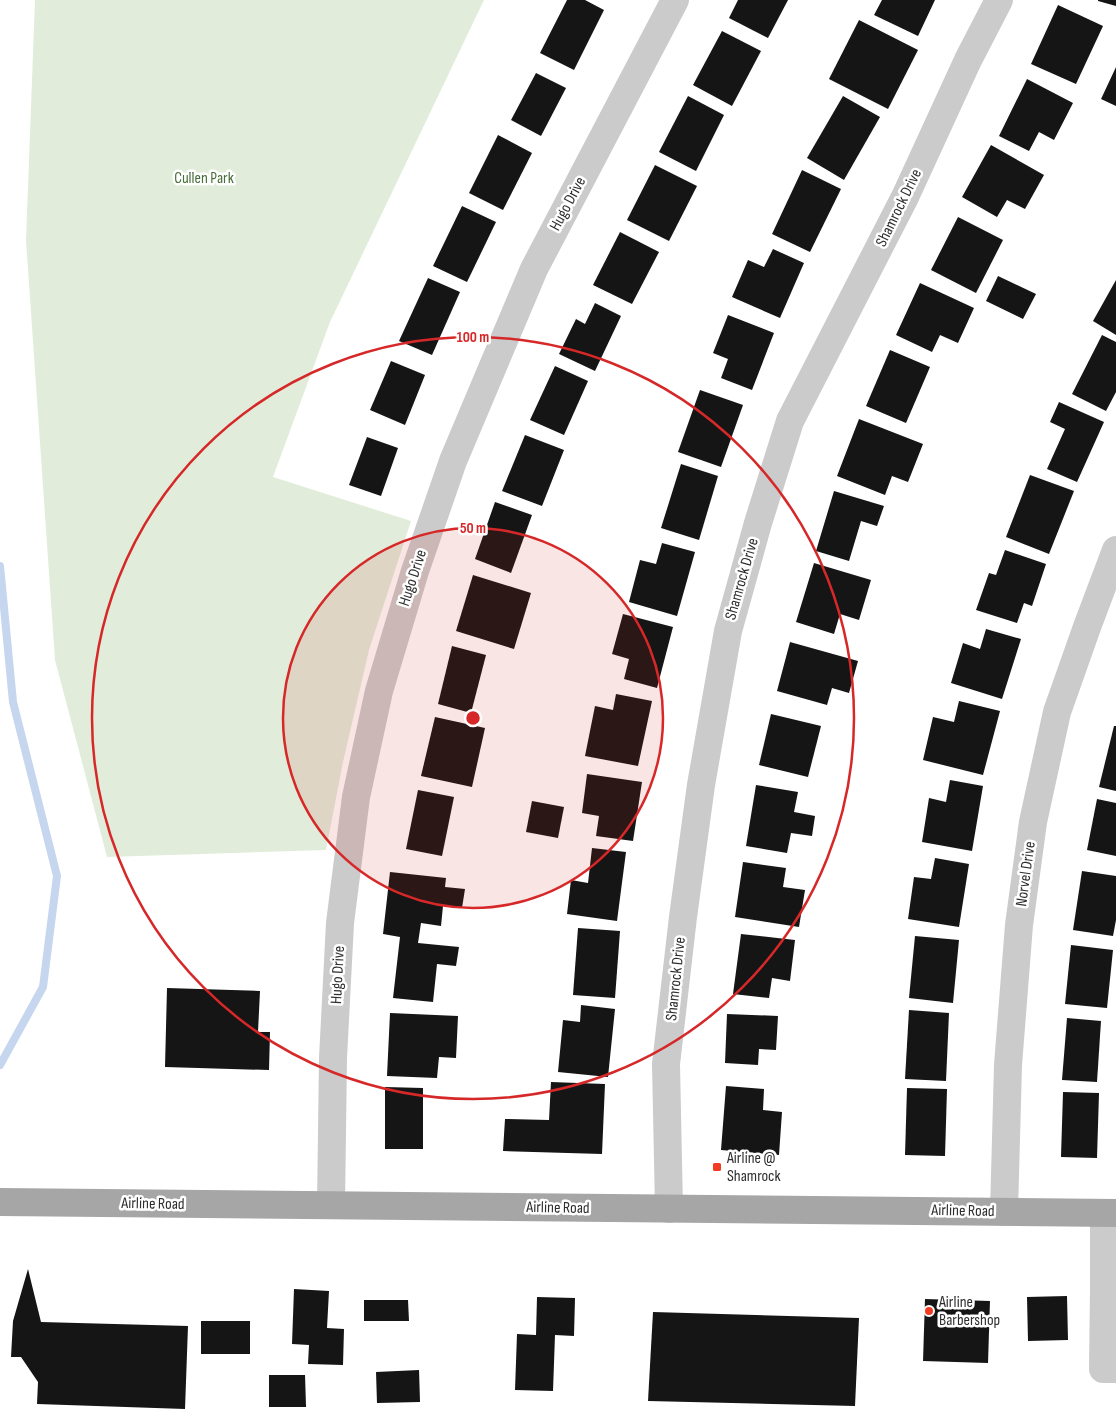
<svg xmlns="http://www.w3.org/2000/svg" width="1116" height="1424" font-family="'Sofia Sans Condensed',sans-serif">
  <style>
    .green { fill: #e1edda }
    .lines { fill: none; stroke-linecap: round; stroke-linejoin: round }
    .stream { stroke: #c5d6ee; stroke-width: 8 }
    .building { fill: #151515 }
    .minor { stroke: #cbcbcb; stroke-width: 28 }
    .major { stroke: #a6a6a6; stroke-width: 28 }
    .ring { fill: none; stroke: #d62828; stroke-width: 2.5 }
    .poi-dot { fill: #f23b23; stroke: #fff; stroke-width: 2 }
    .labels { text-anchor: middle; dominant-baseline: central; stroke-width: 5; stroke-linejoin: round; paint-order: stroke }
    .park-label { font-size: 16px; fill: #476d38; stroke: #fff }
    .street-label { font-size: 16px; fill: #2e2e2e; stroke: #fff }
    .poi-label { font-size: 16px; fill: #2e2e2e; stroke: #fff; text-anchor: start }
    .centre { fill: #d62828; stroke: #fff; stroke-width: 2.5 }
    .ring-label { font-size: 15px; text-anchor: middle; font-weight: bold; fill: #d62828; stroke: #fff; stroke-width: 5; stroke-linejoin: round; paint-order: stroke }
  </style>
  <rect width="100%" height="100%" fill="#fff"/>
  <path class="green" d="M 35,0 L 484,0 L 330,322 L 273,477 L 411,521 L 369,650 L 343,762 L 326,850 L 107,857 L 55,660 L 26,240 Z"/>
  <g class="lines">
    <path class="stream" d="M 0,566 L 13,702 L 57,876 L 43,987 L 0,1065"/>
  </g>
  <g class="building">
    <path d="M 567,0 L 585,0 L 604,10 L 574,70 L 540,53 Z"/>
    <path d="M 738,0 L 788,0 L 768,38 L 729,18 Z"/>
    <path d="M 882,0 L 935,0 L 918,36 L 874,15 Z"/>
    <path d="M 1098,0 L 1116,0 L 1116,6 L 1098,1 Z"/>
    <path d="M 1058,5 L 1103,26 L 1076,84 L 1031,64 Z"/>
    <path d="M 859,20 L 918,50 L 888,109 L 829,79 Z"/>
    <path d="M 722,31 L 761,51 L 732,106 L 693,85 Z"/>
    <path d="M 1116,67 L 1116,106 L 1101,99 Z"/>
    <path d="M 536,73 L 566,88 L 541,136 L 511,120 Z"/>
    <path d="M 1027,79 L 1073,103 L 1054,140 L 1039,132 L 1029,151 L 999,136 Z"/>
    <path d="M 688,96 L 724,115 L 696,171 L 659,152 Z"/>
    <path d="M 843,96 L 880,117 L 844,180 L 807,158 Z"/>
    <path d="M 498,135 L 532,153 L 503,210 L 469,193 Z"/>
    <path d="M 991,145 L 1044,175 L 1025,209 L 1007,200 L 997,217 L 962,197 Z"/>
    <path d="M 655,165 L 697,186 L 669,241 L 627,220 Z"/>
    <path d="M 802,170 L 841,189 L 810,252 L 772,234 Z"/>
    <path d="M 462,206 L 496,222 L 467,282 L 433,266 Z"/>
    <path d="M 958,217 L 1003,240 L 976,293 L 931,270 Z"/>
    <path d="M 620,232 L 659,252 L 632,304 L 593,285 Z"/>
    <path d="M 773,249 L 804,263 L 780,318 L 732,297 L 748,260 L 764,267 Z"/>
    <path d="M 998,276 L 1036,294 L 1023,319 L 986,301 Z"/>
    <path d="M 428,278 L 460,292 L 432,355 L 399,341 Z"/>
    <path d="M 1116,280 L 1116,335 L 1093,321 Z"/>
    <path d="M 920,283 L 974,308 L 958,343 L 940,335 L 932,352 L 896,335 Z"/>
    <path d="M 595,303 L 621,316 L 595,371 L 559,354 L 576,319 L 585,324 Z"/>
    <path d="M 728,315 L 774,333 L 752,390 L 721,378 L 728,359 L 713,353 Z"/>
    <path d="M 1102,335 L 1116,342 L 1116,392 L 1106,411 L 1072,394 Z"/>
    <path d="M 890,350 L 930,367 L 906,423 L 866,406 Z"/>
    <path d="M 391,361 L 425,375 L 405,425 L 370,410 Z"/>
    <path d="M 555,366 L 588,381 L 564,435 L 530,420 Z"/>
    <path d="M 700,390 L 743,405 L 721,467 L 678,452 Z"/>
    <path d="M 1059,402 L 1104,422 L 1077,482 L 1047,469 L 1065,429 L 1050,422 Z"/>
    <path d="M 859,419 L 923,444 L 908,482 L 892,476 L 885,495 L 837,476 Z"/>
    <path d="M 525,435 L 564,450 L 542,506 L 502,491 Z"/>
    <path d="M 367,437 L 398,448 L 381,496 L 349,485 Z"/>
    <path d="M 681,464 L 718,476 L 699,540 L 661,528 Z"/>
    <path d="M 1030,475 L 1074,491 L 1049,554 L 1006,537 Z"/>
    <path d="M 834,491 L 884,506 L 877,526 L 861,521 L 849,561 L 816,551 Z"/>
    <path d="M 495,502 L 532,515 L 511,573 L 475,559 Z"/>
    <path d="M 662,543 L 695,552 L 677,616 L 629,602 L 640,560 L 656,564 Z"/>
    <path d="M 1005,550 L 1046,564 L 1032,606 L 1024,603 L 1017,623 L 976,610 L 989,573 L 996,575 Z"/>
    <path d="M 814,563 L 871,580 L 859,620 L 840,614 L 834,634 L 796,622 Z"/>
    <path d="M 473,575 L 531,593 L 514,649 L 456,631 Z"/>
    <path d="M 623,614 L 673,627 L 657,688 L 624,679 L 629,659 L 612,654 Z"/>
    <path d="M 986,629 L 1021,639 L 1002,699 L 951,683 L 963,643 L 980,649 Z"/>
    <path d="M 790,642 L 858,661 L 849,693 L 832,688 L 827,705 L 777,691 Z"/>
    <path d="M 452,646 L 486,655 L 471,713 L 438,704 Z"/>
    <path d="M 616,694 L 652,701 L 638,766 L 585,756 L 595,706 L 613,710 Z"/>
    <path d="M 959,701 L 1000,711 L 983,775 L 923,760 L 933,717 L 954,722 Z"/>
    <path d="M 771,714 L 821,726 L 808,777 L 759,765 Z"/>
    <path d="M 435,717 L 485,728 L 472,787 L 421,776 Z"/>
    <path d="M 1114,726 L 1116,726 L 1116,791 L 1099,787 Z"/>
    <path d="M 587,774 L 642,782 L 633,841 L 596,836 L 599,816 L 582,813 Z"/>
    <path d="M 950,780 L 983,786 L 972,851 L 922,842 L 929,798 L 946,802 Z"/>
    <path d="M 756,785 L 798,792 L 794,812 L 815,816 L 812,836 L 791,833 L 787,853 L 746,846 Z"/>
    <path d="M 418,790 L 454,797 L 442,856 L 406,849 Z"/>
    <path d="M 1097,799 L 1116,803 L 1116,856 L 1087,850 Z"/>
    <path d="M 532,801 L 564,807 L 558,838 L 526,832 Z"/>
    <path d="M 592,848 L 626,852 L 617,921 L 567,914 L 571,880 L 588,883 Z"/>
    <path d="M 935,858 L 969,864 L 959,927 L 908,919 L 914,877 L 931,879 Z"/>
    <path d="M 743,862 L 786,868 L 783,887 L 805,890 L 799,927 L 735,917 Z"/>
    <path d="M 1082,871 L 1116,876 L 1116,920 L 1113,936 L 1073,930 Z"/>
    <path d="M 390,872 L 446,878 L 445,887 L 465,889 L 462,908 L 443,906 L 441,926 L 421,923 L 418,943 L 459,947 L 456,966 L 437,964 L 433,1002 L 393,998 L 400,937 L 383,934 Z"/>
    <path d="M 578,928 L 620,931 L 615,998 L 573,995 Z"/>
    <path d="M 741,934 L 795,940 L 790,981 L 772,978 L 769,998 L 733,994 Z"/>
    <path d="M 915,936 L 959,940 L 953,1003 L 909,998 Z"/>
    <path d="M 1071,945 L 1113,950 L 1107,1008 L 1065,1004 Z"/>
    <path d="M 167,988 L 260,991 L 258,1032 L 270,1032 L 269,1070 L 165,1067 Z"/>
    <path d="M 581,1005 L 615,1009 L 608,1077 L 558,1072 L 563,1020 L 580,1022 Z"/>
    <path d="M 909,1010 L 949,1013 L 946,1081 L 905,1079 Z"/>
    <path d="M 390,1013 L 458,1016 L 456,1058 L 439,1057 L 437,1078 L 387,1076 Z"/>
    <path d="M 727,1014 L 778,1016 L 776,1050 L 759,1049 L 758,1065 L 725,1063 Z"/>
    <path d="M 1067,1018 L 1101,1021 L 1097,1082 L 1062,1080 Z"/>
    <path d="M 551,1082 L 605,1084 L 602,1154 L 503,1151 L 505,1119 L 549,1120 Z"/>
    <path d="M 726,1086 L 764,1089 L 763,1110 L 782,1112 L 779,1155 L 721,1150 Z"/>
    <path d="M 385,1087 L 423,1088 L 423,1149 L 385,1149 Z"/>
    <path d="M 907,1088 L 947,1089 L 945,1156 L 905,1155 Z"/>
    <path d="M 1063,1092 L 1099,1093 L 1097,1158 L 1061,1157 Z"/>
    <path d="M 28,1269 L 41,1322 L 188,1326 L 185,1409 L 37,1404 L 38,1382 L 21,1357 L 11,1357 L 13,1321 Z"/>
    <path d="M 294,1289 L 329,1291 L 327,1328 L 344,1329 L 343,1365 L 308,1364 L 309,1345 L 292,1344 Z"/>
    <path d="M 1067,1296 L 1068,1340 L 1028,1341 L 1027,1297 Z"/>
    <path d="M 537,1297 L 575,1298 L 574,1336 L 555,1335 L 553,1391 L 515,1390 L 517,1334 L 536,1335 Z"/>
    <path d="M 925,1299 L 990,1301 L 988,1363 L 923,1361 Z"/>
    <path d="M 364,1300 L 408,1300 L 409,1321 L 364,1321 Z"/>
    <path d="M 653,1312 L 859,1318 L 855,1406 L 648,1401 Z"/>
    <rect x="201" y="1321" width="49" height="33"/>
    <path d="M 419,1370 L 420,1402 L 377,1403 L 376,1372 Z"/>
    <path d="M 269,1375 L 305,1375 L 306,1407 L 269,1407 Z"/>
  </g>
  <g class="lines">
    <g class="minor">
      <path d="M 331,1205 L 333,1058 L 340,923 L 356,797 L 379,691 L 415,571 L 453,461 L 534,269 L 675,0"/>
      <path d="M 669,1209 L 666,1064 L 683,917 L 701,785 L 728,631 L 758,523 L 790,421 L 905,197 L 968,60 L 999,0"/>
      <path d="M 1004,1212 L 1008,1065 L 1019,925 L 1033,822 L 1057,712 L 1087,627 L 1116,550"/>
      <path d="M 1104,1213 L 1104,1290 L 1116,1290"/>
      <path d="M 1104,1290 L 1103,1369 L 1116,1369"/>
    </g>
    <path class="major" d="M 0,1202 L 1116,1213"/>
  </g>
  <circle cx="473" cy="718" r="190" fill="#d62828" fill-opacity=".12"/>
  <g class="ring">
    <circle cx="473" cy="718" r="190"/>
    <circle cx="473" cy="718" r="381"/>
  </g>
  <g class="poi-dot">
    <rect x="712" y="1162" width="10" height="10" rx="2.5"/>
    <circle cx="929" cy="1311" r="5"/>
  </g>
  <g class="labels">
    <g class="park-label">
      <text x="204" y="178">Cullen Park</text>
    </g>
    <g class="street-label">
      <text transform="translate(568 204) rotate(-62)">Hugo Drive</text>
      <text transform="translate(899 208) rotate(-64)">Shamrock Drive</text>
      <text transform="translate(413 578) rotate(-72)">Hugo Drive</text>
      <text transform="translate(742 579) rotate(-74)">Shamrock Drive</text>
      <text transform="translate(1026 874) rotate(-82)">Norvel Drive</text>
      <text transform="translate(338 975) rotate(-87)">Hugo Drive</text>
      <text transform="translate(676 979) rotate(-84)">Shamrock Drive</text>
      <text transform="translate(153 1204) rotate(1)">Airline Road</text>
      <text transform="translate(558 1208) rotate(1)">Airline Road</text>
      <text transform="translate(963 1211) rotate(1)">Airline Road</text>
    </g>
    <g class="poi-label">
      <text x="727" y="1158">Airline @<tspan x="727" dy="18">Shamrock</tspan></text>
      <text x="939" y="1302">Airline<tspan x="939" dy="18">Barbershop</tspan></text>
    </g>
  </g>
  <circle cx="473" cy="718" r="8" class="centre"/>
  <g class="ring-label">
    <text x="473" y="342">100 m</text>
    <text x="473" y="533">50 m</text>
  </g>
</svg>
